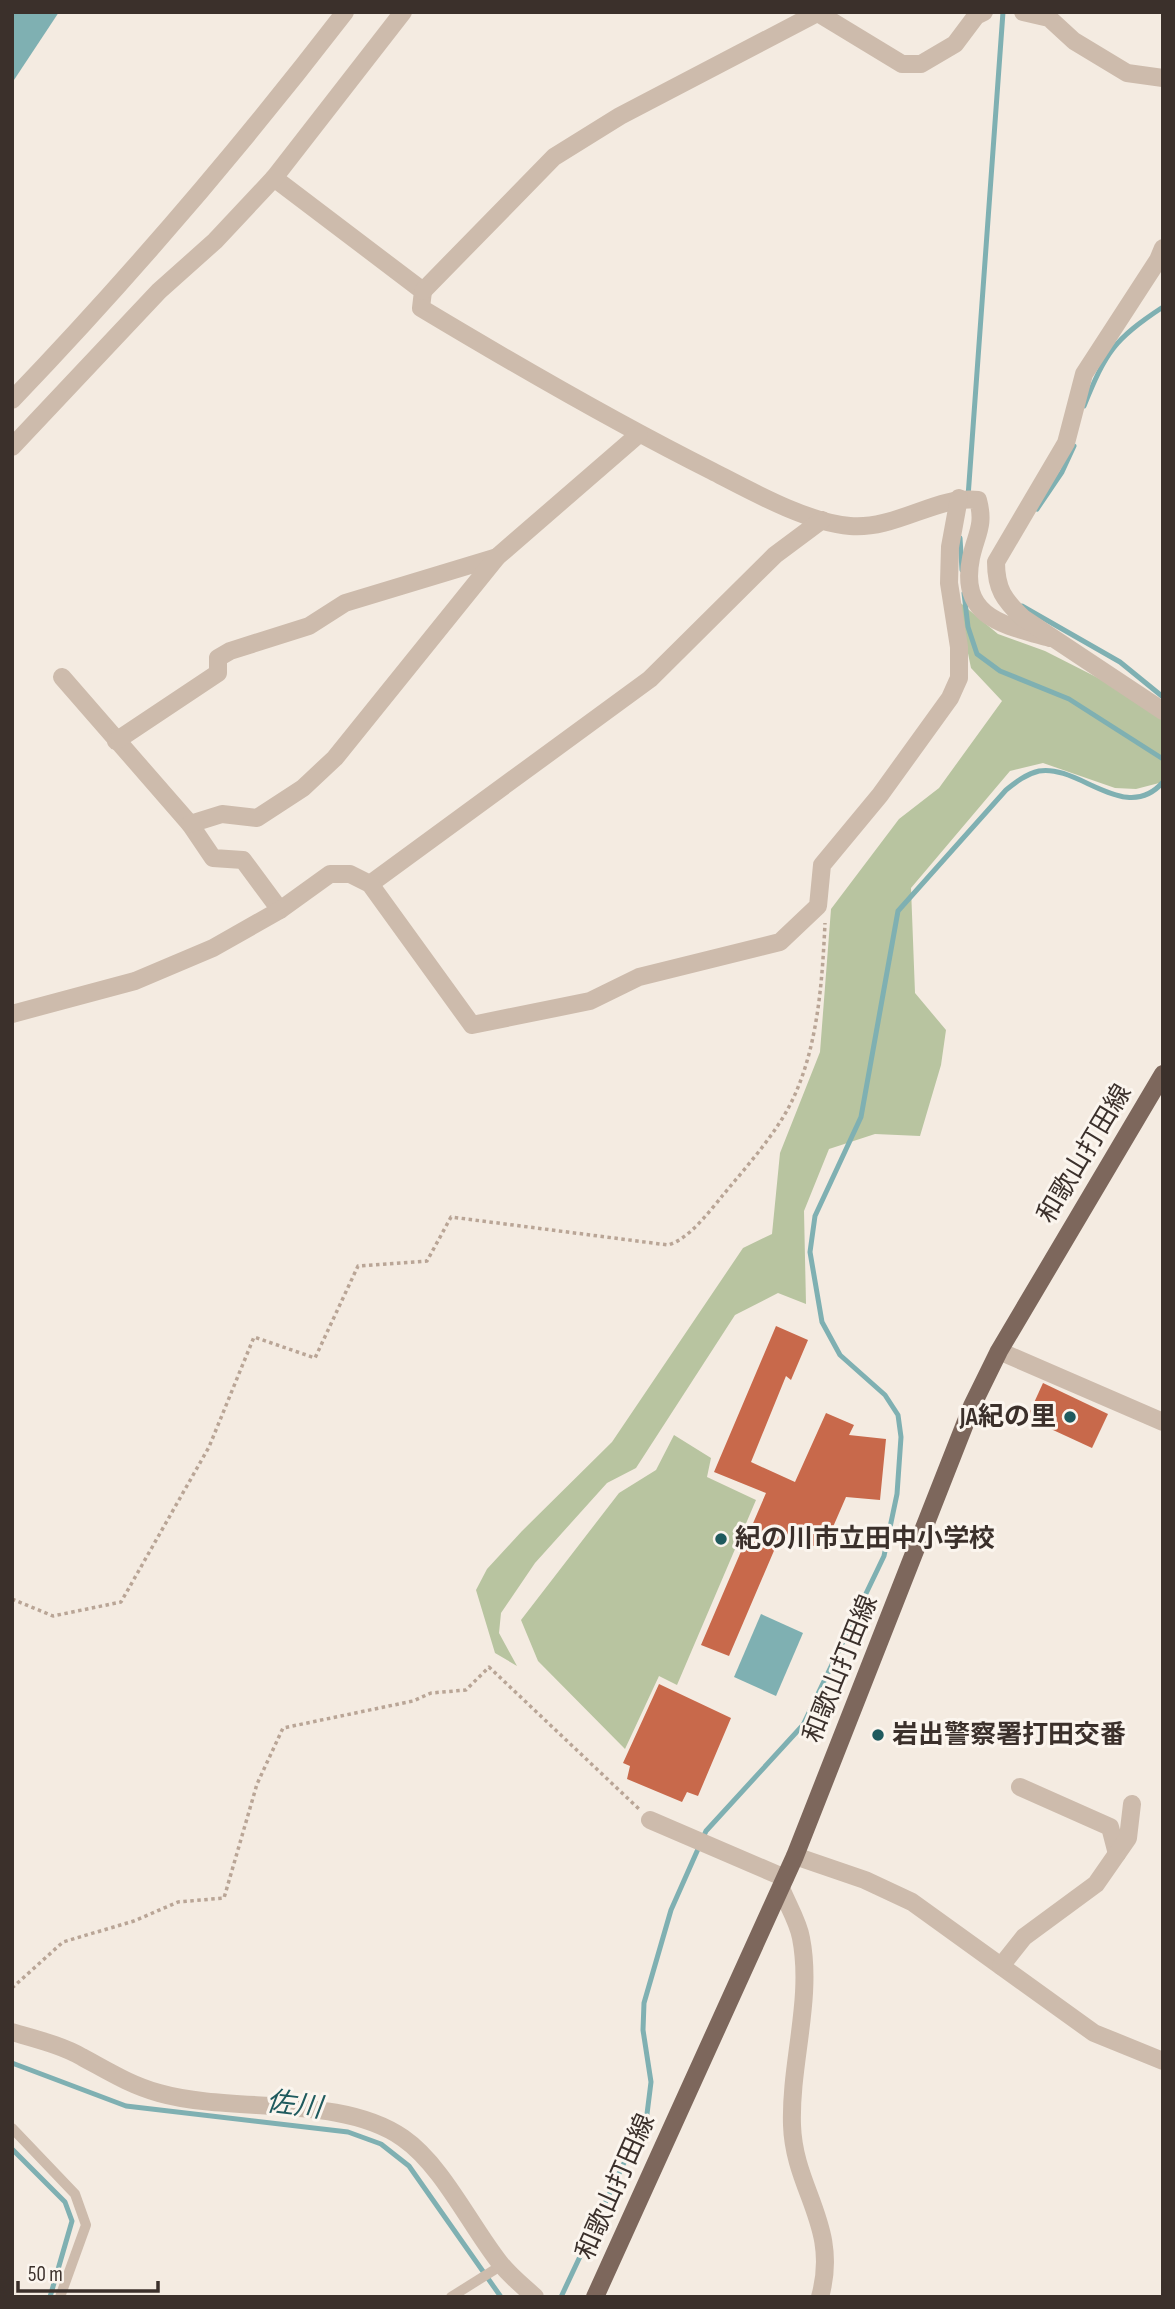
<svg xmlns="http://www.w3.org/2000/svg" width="1175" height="2309" font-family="'Sofia Sans Condensed','Noto Sans JP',sans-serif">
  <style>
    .green { fill: #b8c4a0 }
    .water { fill: #7fb0b2 }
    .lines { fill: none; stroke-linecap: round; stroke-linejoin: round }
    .stream { stroke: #7fb0b2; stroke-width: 5 }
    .building { fill: #c8694b }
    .path { stroke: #b9a596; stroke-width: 3.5; stroke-dasharray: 3.5 3.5; stroke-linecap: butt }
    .service { stroke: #cdbbac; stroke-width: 10 }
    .minor { stroke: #cdbbac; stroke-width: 18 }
    .tertiary { stroke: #cdbbac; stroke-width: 18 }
    .primary { stroke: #7d675c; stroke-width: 18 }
    .poi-dot { fill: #1f5a5e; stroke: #fbf5ee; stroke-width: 2.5 }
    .labels { text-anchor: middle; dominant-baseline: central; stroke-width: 6; stroke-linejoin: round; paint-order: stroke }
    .street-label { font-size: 26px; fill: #3b302b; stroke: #fbf5ee }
    .poi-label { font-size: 26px; font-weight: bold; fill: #3b302b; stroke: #fbf5ee; text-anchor: start }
    .water-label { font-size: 28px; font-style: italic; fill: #1f5a5e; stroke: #fbf5ee }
  </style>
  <rect width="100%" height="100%" fill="#f4ebe1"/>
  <g class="green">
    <path d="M 957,600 L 998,634 L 1045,651 L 1108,683 L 1163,720 L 1163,782 L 1136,789 L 1115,788 L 1043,763 L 1010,771 L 911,888 L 915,993 L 946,1030 L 941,1065 L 920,1136 L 875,1134 L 829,1149 L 804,1211 L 806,1304 L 778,1293 L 735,1315 L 636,1468 L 607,1483 L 535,1563 L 501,1613 L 499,1633 L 517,1666 L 495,1653 L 476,1590 L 487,1569 L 522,1531 L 612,1442 L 743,1248 L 772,1234 L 780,1153 L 820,1052 L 831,909 L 899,819 L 939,788 L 1002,701 L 971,668 Z"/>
    <path d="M 674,1435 L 711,1458 L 707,1477 L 756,1500 L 677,1685 L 659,1676 L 625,1749 L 538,1661 L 521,1620 L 619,1493 L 656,1470 Z"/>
  </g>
  <g class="water">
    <path d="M 12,12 L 59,12 L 12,83 Z"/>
    <path d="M 761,1614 L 803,1633 L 776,1696 L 734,1677 Z"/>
  </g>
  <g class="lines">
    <g class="stream">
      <path d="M 1084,406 C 1106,352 1114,339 1163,307"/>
      <path d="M 968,497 L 1003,12"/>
      <path d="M 1037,509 L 1062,472 L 1074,446"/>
      <path d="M 960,538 L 962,570"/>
      <path d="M 964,593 L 968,627 L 977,654 L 1000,671 L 1069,699 L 1163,759"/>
      <path d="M 1022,606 L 1120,662 L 1163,697"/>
      <path d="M 12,2063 L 126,2106 L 348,2132 L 381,2144 L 409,2166 L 501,2297"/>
      <path d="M 12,2149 L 65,2202 L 72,2221 L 50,2297"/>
      <path d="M 561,2297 L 647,2114 L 651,2082 L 643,2030 L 644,2003 L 671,1910 L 706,1831 L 803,1725 L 884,1556 L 897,1494 L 901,1437 L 898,1415 L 885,1395 L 840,1355 L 822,1322 L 810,1252 L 815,1216 L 861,1117 L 898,911 L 1006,790 C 1016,782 1026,774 1039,771 C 1079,764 1126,825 1163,782"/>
    </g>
  </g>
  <g class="building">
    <path d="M 776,1326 L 808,1340 L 791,1380 L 786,1376 L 751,1462 L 795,1482 L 826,1413 L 854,1425 L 849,1435 L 886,1439 L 880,1500 L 846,1497 L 823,1550 L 782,1532 L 729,1656 L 701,1645 L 766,1493 L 714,1472 Z"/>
    <path d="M 1043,1383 L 1108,1414 L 1092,1448 L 1027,1418 Z"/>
    <path d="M 659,1684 L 731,1718 L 698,1796 L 687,1792 L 682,1802 L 627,1779 L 630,1766 L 623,1763 Z"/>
  </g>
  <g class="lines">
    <g class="path">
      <path d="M 12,1599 L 53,1616 L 121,1602 L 209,1447 L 254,1337 L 315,1358 L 358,1266 L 427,1261 L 451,1217 L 668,1245 C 689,1239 709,1212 723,1195 C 743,1171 765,1146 782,1119 C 817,1063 822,987 825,923"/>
      <path d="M 12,1988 L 63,1942 L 134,1921 L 178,1902 L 224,1898 L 257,1784 L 283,1728 L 413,1701 L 431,1693 L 466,1690 L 489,1667 L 639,1809"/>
    </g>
    <g class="service">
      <path d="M 12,2128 L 75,2194 L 86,2225 L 60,2297"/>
      <path d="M 451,2297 L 502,2265"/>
    </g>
    <g class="minor">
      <path d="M 1023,12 L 1049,18 L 1074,41 L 1127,73 L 1163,78"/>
      <path d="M 818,13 L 902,64 L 921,64 L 955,44 L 976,16 L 984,12"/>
      <path d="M 274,178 L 423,291 L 421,308 C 516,365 612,421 712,471 C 749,490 808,523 850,526 C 896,530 937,495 978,500 C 985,526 976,534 971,558 C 959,618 1004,625 1050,638"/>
      <path d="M 1163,248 L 1158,260 L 1084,374 L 1066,443 L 996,562 C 996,589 1004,600 1023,618 L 1163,711"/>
      <path d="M 423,291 L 554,157 L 620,116 L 819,12"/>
      <path d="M 12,400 C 130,277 241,147 345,12"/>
      <path d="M 62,677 L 190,824 L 213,858 L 243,860 L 280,910"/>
      <path d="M 116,741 L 218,673 L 218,658 L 230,651 L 309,626 L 345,603 L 497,557"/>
      <path d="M 190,824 L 222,814 L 257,818 L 303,788 L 335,758 L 497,557 L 639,434"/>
      <path d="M 370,884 L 650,679 L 775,555 L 822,520"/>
      <path d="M 12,1014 L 135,981 L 213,948 L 280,910 L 330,874 L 350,874 L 370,884 L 472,1025 L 590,1001 L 639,977 L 780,942 L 818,906 L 822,865 L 880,795 L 950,698 L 959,678 L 959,647 L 949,583 L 950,547 L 959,498"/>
      <path d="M 1020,1787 L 1110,1827 L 1117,1854"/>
      <path d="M 650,1820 L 785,1878"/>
      <path d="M 795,1856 L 865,1880 L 912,1902 L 1094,2033 L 1163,2061"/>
      <path d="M 781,1888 C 787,1904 798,1921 801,1938 C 813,1999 790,2063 792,2125 C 794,2190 840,2226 820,2297"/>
      <path d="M 1001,1966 L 1024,1937 L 1096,1884 L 1128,1838 L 1132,1804"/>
      <path d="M 12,2032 C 35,2039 61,2045 82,2057 C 108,2071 130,2085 159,2093 C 233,2114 340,2094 403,2138 C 442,2165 470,2225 500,2263 C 510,2276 523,2286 535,2297"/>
    </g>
    <g class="tertiary">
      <path d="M 12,447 L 159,291 L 215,241 L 274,178 L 403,12"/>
      <path d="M 999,1351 L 1163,1422"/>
    </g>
    <path class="primary" d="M 595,2297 L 795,1856 L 972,1406 L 999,1351 L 1163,1074"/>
  </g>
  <g class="poi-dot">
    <circle cx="1070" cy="1417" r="7"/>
    <circle cx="721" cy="1539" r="7"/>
    <circle cx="878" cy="1735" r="7"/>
  </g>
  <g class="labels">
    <g class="street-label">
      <text transform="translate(1085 1154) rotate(-59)">和歌山打田線</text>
      <text transform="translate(841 1669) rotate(-68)">和歌山打田線</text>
      <text transform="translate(616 2187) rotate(-66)">和歌山打田線</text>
    </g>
    <g class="poi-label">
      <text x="1056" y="1417" text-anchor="end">JA紀の里</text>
      <text x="735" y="1539">紀の川市立田中小学校</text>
      <text x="892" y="1735">岩出警察署打田交番</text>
    </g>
    <g class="water-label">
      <text transform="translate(294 2105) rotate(7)">佐川</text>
    </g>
  </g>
  <rect width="1175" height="2309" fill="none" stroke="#3b302b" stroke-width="28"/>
  <path d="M18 2281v10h140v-10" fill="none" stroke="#3b302b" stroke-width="3.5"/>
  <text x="28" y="2281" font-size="21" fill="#3b302b" stroke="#fbf5ee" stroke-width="5" paint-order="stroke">50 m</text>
</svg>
